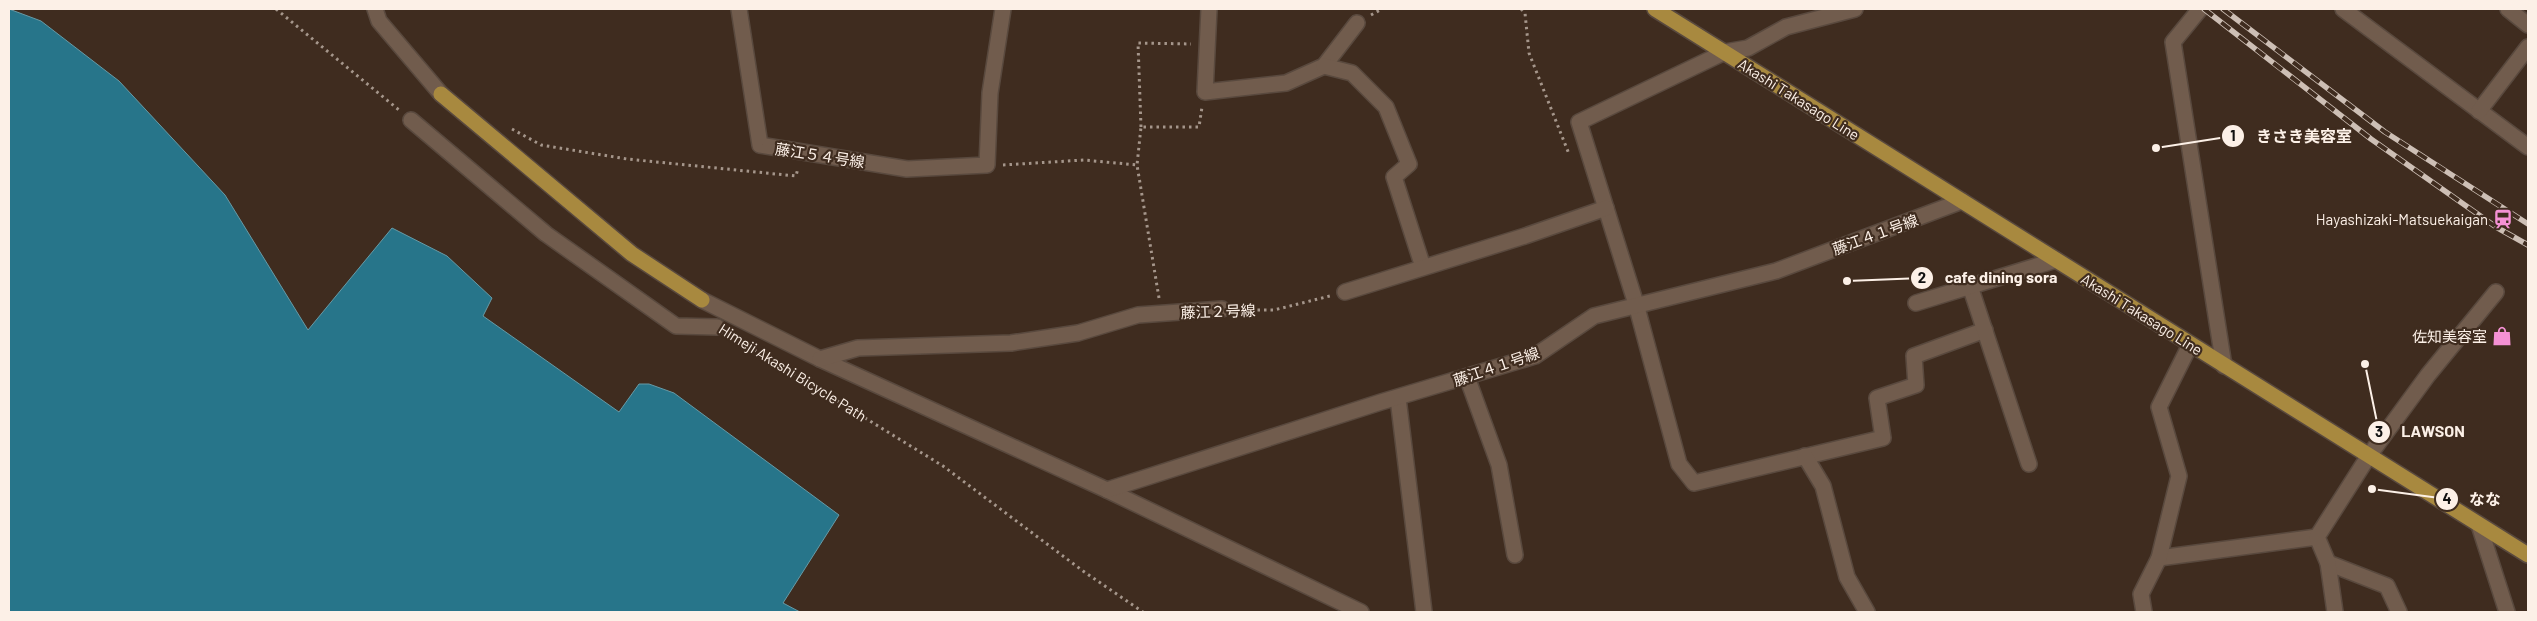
<svg xmlns="http://www.w3.org/2000/svg" width="2537" height="621" font-family="Barlow,'Noto Sans JP',sans-serif">
  <style>
    .water { fill: #27758a; stroke: #679aa6 }
    .lines { fill: none; stroke-linecap: round; stroke-linejoin: round }
    .minor-casing { stroke: #59493e; stroke-width: 18 }
    .major-casing { stroke: #59493e; stroke-width: 18 }
    .path { stroke: #a5968b; stroke-width: 3; stroke-dasharray: 2.5 4; stroke-linecap: butt }
    .minor { stroke: #715c4d; stroke-width: 15 }
    .major { stroke: #a8893f; stroke-width: 15 }
    .rail-casing { stroke: #cdbfb5; stroke-width: 5.5 }
    .rail { stroke: #3f2c1f; stroke-width: 4; stroke-dasharray: 11; stroke-linecap: butt }
    .labels { text-anchor: middle; dominant-baseline: central; stroke-width: 4.5; stroke-linejoin: round; paint-order: stroke }
    .street-label { font-size: 15px; fill: #fcf0e7; stroke: #3f2c1f }
    .poi-label { font-size: 15px; fill: #fcf0e7; stroke: #3f2c1f; text-anchor: end }
    .leader { fill: none; stroke: #fcf0e7; stroke-width: 2 }
    .callout-dot { fill: #fcf0e7; stroke: #3f2c1f; stroke-width: 2 }
    .mark-label { font-size: 15px; text-anchor: middle; font-weight: bold; fill: #111 }
    .callout-label { font-size: 16px; text-anchor: middle; font-weight: bold; fill: #fcf0e7; stroke: #3f2c1f; stroke-width: 4.5; stroke-linejoin: round; paint-order: stroke }
  </style>
  <rect width="100%" height="100%" fill="#3f2c1f"/>
  <path class="water" d="M 9,9 L 41,21 L 119,81 L 225,195 L 308,330 L 392,228 L 447,256 L 492,298 L 483,316 L 619,412 L 639,384 L 649,384 L 674,393 L 839,515 L 783,603 L 800,612 L 9,612 Z"/>
  <g class="lines">
    <defs>
      <g id="minor">
        <path d="M 375,9 L 379,21 L 441,94"/>
        <path d="M 739,9 L 760,145 L 907,169 L 987,165 L 990,93 L 1003,9"/>
        <path d="M 1209,9 L 1205,92 L 1286,83 L 1324,66 L 1357,23"/>
        <path d="M 1855,9 L 1786,27 L 1748,48 L 1725,52 L 1579,122 L 1636,304 L 1679,464 L 1694,483 L 1883,438 L 1877,398 L 1916,385 L 1914,356 L 1985,330"/>
        <path d="M 2200,9 L 2173,42 L 2224,366"/>
        <path d="M 2343,9 L 2528,147"/>
        <path d="M 2508,9 L 2528,25"/>
        <path d="M 1324,66 L 1352,73 L 1386,107 L 1409,164 L 1394,177 L 1423,267"/>
        <path d="M 2479,111 L 2528,47"/>
        <path d="M 411,120 L 546,234 L 676,326 L 717,327"/>
        <path d="M 1970,286 L 2029,464"/>
        <path d="M 1345,292 L 1525,236 L 1606,208"/>
        <path d="M 702,300 L 820,359 L 1107,490 L 1361,612"/>
        <path d="M 1916,303 L 2056,260"/>
        <path d="M 820,359 L 858,348 L 1011,343 L 1078,333 L 1138,315 L 1222,309"/>
        <path d="M 1467,377 L 1499,465 L 1515,555"/>
        <path d="M 1398,398 L 1424,612"/>
        <path d="M 1805,456 L 1823,486 L 1847,577 L 1867,612"/>
        <path d="M 1107,490 L 1381,402 L 1535,356 L 1594,316 L 1776,271 L 1962,201"/>
        <path d="M 2479,525 L 2507,612"/>
        <path d="M 2159,558 L 2317,537"/>
        <path d="M 2328,563 L 2387,586 L 2399,612"/>
        <path d="M 2144,612 L 2141,594 L 2159,558 L 2179,476 L 2159,407 L 2190,345"/>
        <path d="M 2335,612 L 2328,563 L 2317,537 L 2368,457 L 2428,375 L 2496,292"/>
      </g>
      <g id="major">
        <path d="M 1655,9 L 2528,555"/>
        <path d="M 441,94 L 632,254 L 702,300"/>
      </g>
    </defs>
    <use href="#minor" class="minor-casing"/>
    <use href="#major" class="major-casing"/>
    <g class="path">
      <path d="M 276,9 L 399,110"/>
      <path d="M 1521,9 L 1525,13 L 1529,53 L 1569,154"/>
      <path d="M 1371,15 L 1382,9"/>
      <path d="M 1141,127 L 1138,43 L 1191,44"/>
      <path d="M 512,129 L 541,145 L 627,159 L 796,176 L 798,168"/>
      <path d="M 1003,165 L 1084,160 L 1137,165"/>
      <path d="M 1159,298 L 1137,165 L 1141,127 L 1199,127 L 1202,107"/>
      <path d="M 1238,310 L 1274,310 L 1330,296"/>
      <path d="M 732,336 L 943,466 L 1083,571 L 1143,612"/>
    </g>
    <use href="#minor" class="minor"/>
    <use href="#major" class="major"/>
    <defs>
      <g id="rail">
        <path d="M 2204,9 L 2371,139 L 2496,227 L 2528,245"/>
        <path d="M 2223,9 L 2385,132 L 2528,224"/>
      </g>
    </defs>
    <use href="#rail" class="rail-casing"/>
    <use href="#rail" class="rail"/>
  </g>
  <defs>
    <symbol id="station-bare" viewBox="-9 -9 18 18"><path d="M-3-6H3Q5-6 5-4V2Q5 4 3 4L4.5 6H3L1.5 4h-3L-3 6H-4.5L-3 4Q-5 4-5 2V-4Q-5-6-3-6ZM-3.5-4v3h7v-3ZM-3.5 1v1.5H-2V1ZM2 1v1.5H3.5V1Z" fill="#f491d4" stroke="#3f2c1f" stroke-width="2.5" paint-order="stroke"/></symbol>
    <symbol id="shop-bare" viewBox="-9 -9 18 18"><path d="M-5-2.5h2.3a2.7 3.5 0 0 1 5.4 0H5L5.5 6h-11ZM-1.5-2.5h3a1.5 2.3 0 0 0-3 0Z" fill="#f491d4" stroke="#3f2c1f" stroke-width="2.5" paint-order="stroke"/></symbol>
  </defs>
  <g fill-rule="evenodd">
    <use href="#station-bare" x="2489" y="205" width="28" height="28"/>
    <use href="#shop-bare" x="2488" y="322" width="28" height="28"/>
  </g>
  <g class="labels">
    <g class="street-label">
      <text transform="translate(1799 99) rotate(32)">Akashi Takasago Line</text>
      <text transform="translate(820 155) rotate(9)">藤江５４号線</text>
      <text transform="translate(1875 234) rotate(-20)">藤江４１号線</text>
      <text transform="translate(1218 311) rotate(-2)">藤江２号線</text>
      <text transform="translate(2142 314) rotate(32)">Akashi Takasago Line</text>
      <text transform="translate(1496 366) rotate(-19)">藤江４１号線</text>
      <text transform="translate(793 372) rotate(32)">Himeji Akashi Bicycle Path</text>
    </g>
    <g class="poi-label">
      <text x="2488" y="219">Hayashizaki-Matsuekaigan</text>
      <text x="2487" y="336">佐知美容室</text>
    </g>
  </g>
  <path class="leader" d="M2156 148L2233 136M1847 281L1922 278M2365 364L2379 432M2372 489L2447 499"/>
  <g class="callout-dot">
    <circle cx="2156" cy="148" r="5"/>
    <circle cx="1847" cy="281" r="5"/>
    <circle cx="2365" cy="364" r="5"/>
    <circle cx="2372" cy="489" r="5"/>
    <circle cx="2233" cy="136" r="12"/>
    <circle cx="1922" cy="278" r="12"/>
    <circle cx="2379" cy="432" r="12"/>
    <circle cx="2447" cy="499" r="12"/>
  </g>
  <g class="mark-label">
    <text x="2233" y="141">1</text>
    <text x="1922" y="283">2</text>
    <text x="2379" y="437">3</text>
    <text x="2447" y="504">4</text>
  </g>
  <g class="callout-label">
    <text x="2304" y="142">きさき美容室</text>
    <text x="2001" y="283">cafe dining sora</text>
    <text x="2433" y="437">LAWSON</text>
    <text x="2485" y="505">なな</text>
  </g>
  <rect width="2537" height="621" fill="none" stroke="#fcf0e7" stroke-width="20"/>
</svg>
